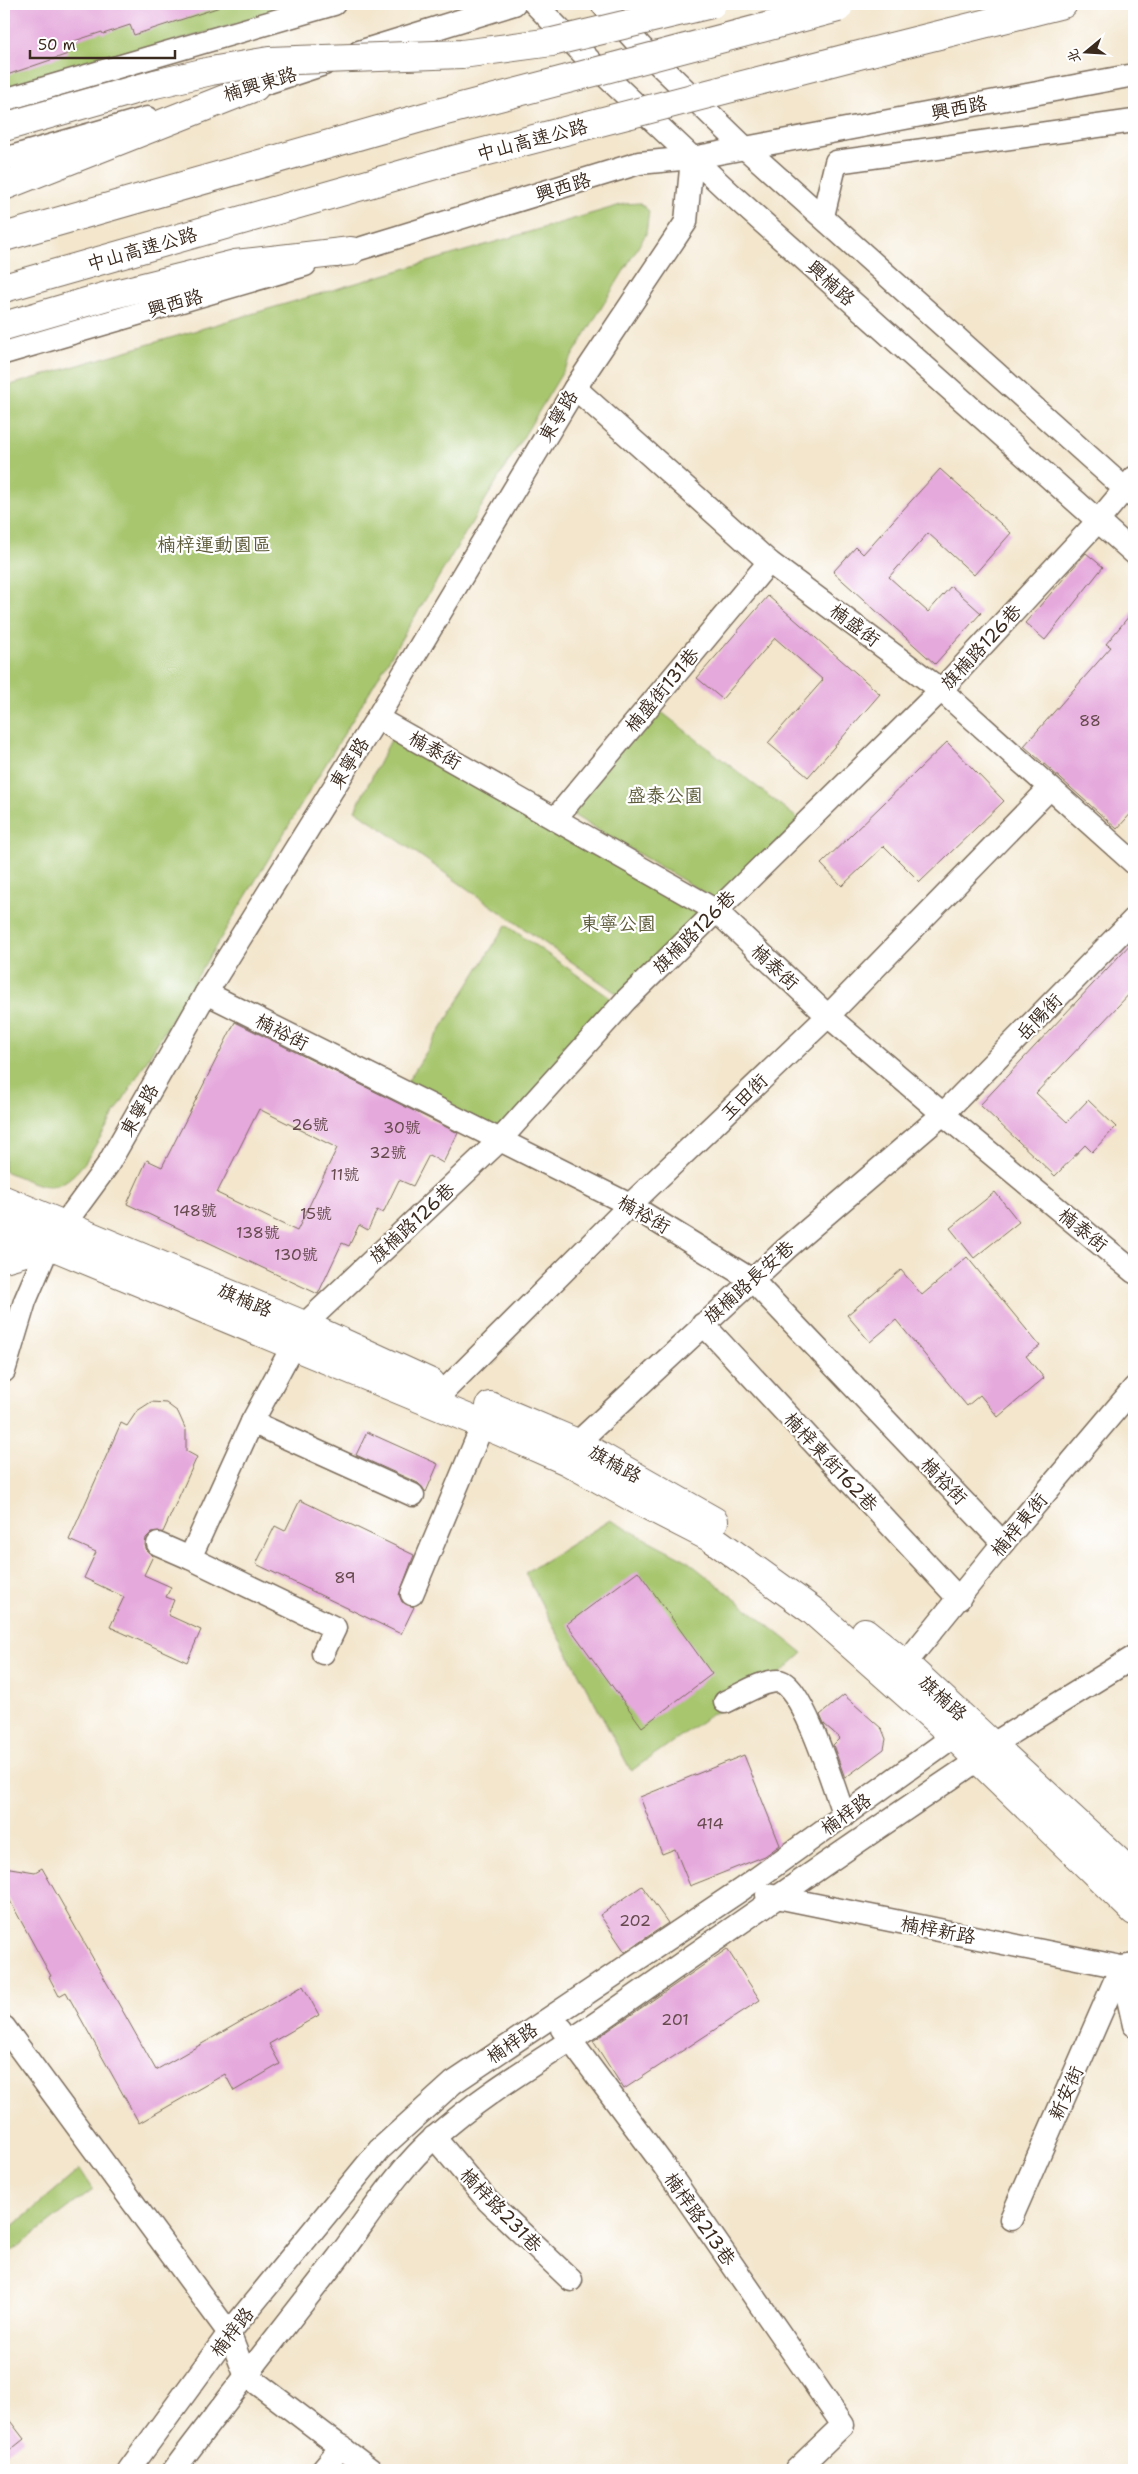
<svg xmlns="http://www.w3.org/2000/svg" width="1138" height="2474" font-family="'Shantell Sans','LXGW WenKai TC',sans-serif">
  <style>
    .green { fill: #a7c66e; stroke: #717846 }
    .building { fill: #e5a9dc; fill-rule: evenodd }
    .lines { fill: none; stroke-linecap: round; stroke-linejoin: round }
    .minor-casing { stroke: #7b6c5b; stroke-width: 25 }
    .major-casing { stroke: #7b6c5b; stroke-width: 30 }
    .highway-casing { stroke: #7b6c5b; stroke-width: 30 }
    .minor { stroke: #fff; stroke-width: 22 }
    .major { stroke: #fff; stroke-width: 28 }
    .highway { stroke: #fff; stroke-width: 28 }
    .highway-bridge-casing { stroke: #7b6c5b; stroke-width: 30; stroke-linecap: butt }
    .highway-bridge { stroke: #fff; stroke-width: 28 }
    .labels { text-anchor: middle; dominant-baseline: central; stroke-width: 4.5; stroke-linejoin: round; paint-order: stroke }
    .number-label { font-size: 16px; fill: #664a4e }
    .street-label { font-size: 19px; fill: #3b2a1e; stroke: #fff }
    .park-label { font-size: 19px; fill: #5b5936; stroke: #fff }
  </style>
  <rect width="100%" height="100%" fill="#fff"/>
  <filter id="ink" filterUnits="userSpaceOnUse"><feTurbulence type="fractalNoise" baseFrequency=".02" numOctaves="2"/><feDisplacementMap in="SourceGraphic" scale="10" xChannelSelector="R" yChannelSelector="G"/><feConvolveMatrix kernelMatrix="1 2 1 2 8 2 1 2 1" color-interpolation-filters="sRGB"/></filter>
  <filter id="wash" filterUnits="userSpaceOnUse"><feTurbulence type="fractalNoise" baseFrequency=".0096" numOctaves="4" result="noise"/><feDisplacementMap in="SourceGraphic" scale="20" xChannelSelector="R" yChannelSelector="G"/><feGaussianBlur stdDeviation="1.12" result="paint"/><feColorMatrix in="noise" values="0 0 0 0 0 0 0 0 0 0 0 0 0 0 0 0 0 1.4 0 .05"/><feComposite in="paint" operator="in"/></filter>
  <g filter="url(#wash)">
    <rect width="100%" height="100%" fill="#f3e6cd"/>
    <g class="green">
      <path d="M 4,4 L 306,4 L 4,90 Z"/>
      <path d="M 640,203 L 649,211 L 646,234 L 86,1161 C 56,1199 43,1186 4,1171 L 4,387 L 624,204 Z"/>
      <path d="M 655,707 L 801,821 L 718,901 L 568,812 Z"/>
      <path d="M 395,732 L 715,910 L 626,1000 L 355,810 Z"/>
      <path d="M 506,925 L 616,1002 L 497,1133 L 403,1089 Z"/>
      <path d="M 610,1520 L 686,1560 L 803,1653 L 763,1689 L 712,1714 L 631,1771 L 525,1573 Z"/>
      <path d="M 80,2169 L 93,2189 L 4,2257 L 4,2234 Z"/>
    </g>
    <g id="blocks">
      <g class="building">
        <path d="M 4,4 L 219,4 L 220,7 L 134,35 L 130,25 L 103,34 L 102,32 L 65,44 L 68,54 L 4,76 Z"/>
        <path d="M 940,469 L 1011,533 L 974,575 L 928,533 L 889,577 L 928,612 L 951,586 L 981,613 L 935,664 L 833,572 L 856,547 L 863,554 Z"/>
        <path d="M 1086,553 L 1103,567 L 1045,640 L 1025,623 Z"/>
        <path d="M 768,596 L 880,694 L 808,777 L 768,743 L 823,680 L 775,638 L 722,699 L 697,678 Z"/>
        <path d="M 1134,610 L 1134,810 L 1117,829 L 1024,746 L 1111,647 L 1106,644 Z"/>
        <path d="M 947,742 L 1004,801 L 920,882 L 884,846 L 842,886 L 821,864 Z"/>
        <path d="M 1134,940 L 1134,989 L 1036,1093 L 1067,1122 L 1088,1100 L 1116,1127 L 1092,1152 L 1085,1145 L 1055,1176 L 980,1105 Z"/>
        <path d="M 235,1022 L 458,1133 L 443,1163 L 429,1155 L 413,1186 L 399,1180 L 383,1213 L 377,1210 L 368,1230 L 359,1225 L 349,1246 L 342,1243 L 318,1294 L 127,1204 L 147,1160 L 162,1167 ZM 259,1109 L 337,1148 L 297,1231 L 217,1193 Z"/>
        <path d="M 995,1192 L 1019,1222 L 974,1258 L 950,1228 Z"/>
        <path d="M 967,1257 L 1040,1346 L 1026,1356 L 1044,1378 L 998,1417 L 980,1395 L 967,1406 L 896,1320 L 870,1342 L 847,1315 L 901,1270 L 922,1295 Z"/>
        <path d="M 151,1402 L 166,1403 L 178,1412 L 186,1430 L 186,1451 L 197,1457 L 163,1532 L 151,1533 L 146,1538 L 145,1545 L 147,1551 L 153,1556 L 144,1575 L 171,1587 L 166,1597 L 174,1600 L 168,1615 L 201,1630 L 187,1662 L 110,1627 L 124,1597 L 84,1578 L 96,1552 L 69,1540 L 121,1423 L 127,1426 L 137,1411 Z"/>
        <path d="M 367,1432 L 438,1464 L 426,1492 L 418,1483 L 356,1455 Z"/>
        <path d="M 300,1500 L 414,1555 L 399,1595 L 402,1602 L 414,1607 L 401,1634 L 256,1564 L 275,1526 L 285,1531 Z"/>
        <path d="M 638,1571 L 712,1674 L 642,1727 L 567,1624 Z"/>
        <path d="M 844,1695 L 882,1729 L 886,1739 L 884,1749 L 845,1778 L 833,1745 L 840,1738 L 824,1724 L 820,1715 Z"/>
        <path d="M 744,1755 L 780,1845 L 765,1856 L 690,1886 L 675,1849 L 662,1854 L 640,1797 Z"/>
        <path d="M 4,1867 L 35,1872 L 42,1868 L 156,2070 L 303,1986 L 319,2015 L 269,2044 L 280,2064 L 234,2091 L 225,2074 L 139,2123 L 66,1992 L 59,1996 L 49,1977 L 51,1976 L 4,1890 Z"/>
        <path d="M 642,1886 L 668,1923 L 625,1952 L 600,1915 Z"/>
        <path d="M 727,1949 L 760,2000 L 624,2089 L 593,2041 Z"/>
        <path d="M 4,2413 L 24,2439 L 4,2455 Z"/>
      </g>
    </g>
  </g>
  <g filter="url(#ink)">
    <use href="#blocks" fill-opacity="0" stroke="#7b6c5b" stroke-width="1"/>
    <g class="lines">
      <defs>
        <g id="minor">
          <path d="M 535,4 L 597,68 L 731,194 L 1134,553"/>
          <path d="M 602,4 L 641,47 L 745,148 L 1134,497"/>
          <path d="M 359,52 L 514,4"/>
          <path d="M 238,92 L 324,64"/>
          <path d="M 4,100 L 334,4"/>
          <path d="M 4,159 L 147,118"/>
          <path d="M 823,216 L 836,162 L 1134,121"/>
          <path d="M 336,256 L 639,163 L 692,158 L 1134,75"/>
          <path d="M 4,353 L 305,265"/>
          <path d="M 575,388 L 769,562 L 941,690 L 1134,863"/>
          <path d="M 377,718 L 715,910 L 828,1016 L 943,1114 L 1134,1272"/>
          <path d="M 555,819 L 769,562"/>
          <path d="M 206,993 L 630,1205 L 752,1280 L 1003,1543"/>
          <path d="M 703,1324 L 959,1599"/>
          <path d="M 4,1371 L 25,1301 L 49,1245 L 107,1166 L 206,993 L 377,718 L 575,388 L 686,222 L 692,158"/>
          <path d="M 438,1405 L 445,1390 L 630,1205 L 828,1016 L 1050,788"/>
          <path d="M 252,1422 L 413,1495"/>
          <path d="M 569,1457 L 577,1443 L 787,1248 L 943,1114 L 1134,919"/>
          <path d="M 158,1544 L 190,1558"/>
          <path d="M 412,1594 L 483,1424"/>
          <path d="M 323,1653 L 335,1628 L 190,1558 L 252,1422 L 304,1325 L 499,1141 L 626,1000 L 941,690 L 1098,521 L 1134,478"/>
          <path d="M 905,1664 L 1003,1543 L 1134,1388"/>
          <path d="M 725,1702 C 741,1695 761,1681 778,1681 C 802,1681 836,1794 844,1816"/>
          <path d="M 767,1895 L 1121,1967 L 1134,1965"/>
          <path d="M 1121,1967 L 1134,2025"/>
          <path d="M 4,2027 L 229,2333 L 245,2374 L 371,2470"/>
          <path d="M 562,2029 L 664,2166 L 843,2425 L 796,2470"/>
          <path d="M 434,2137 L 488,2201 L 571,2280"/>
          <path d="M 1011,2219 L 1121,1967"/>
          <path d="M 129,2470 L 229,2333 L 379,2150 L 453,2083 L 742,1889 L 954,1736 L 970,1739"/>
          <path d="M 174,2470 C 227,2399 283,2329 337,2259 C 369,2217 396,2171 436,2136 C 486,2091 546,2058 601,2020 C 726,1932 852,1845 978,1760 L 993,1744 L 1134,1657"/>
          <path d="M 322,2470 L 342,2446"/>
        </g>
        <g id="major">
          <path d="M 4,1200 L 304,1325 L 431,1383"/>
          <path d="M 4,1226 L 501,1432 L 567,1461 L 637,1500 L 713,1539 L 813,1611 L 954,1736 L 1134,1911"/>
          <path d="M 4,1258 L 49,1245"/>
          <path d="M 490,1406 L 577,1443 L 714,1521"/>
          <path d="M 865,1632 L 905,1664 L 1134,1876"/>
        </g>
        <g id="highway">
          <path d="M 855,56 L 1063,4"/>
          <path d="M 4,186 L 255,87"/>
          <path d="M 4,237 L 438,113"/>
          <path d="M 4,288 L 449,161"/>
          <path d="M 4,326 L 107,296 L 235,264 L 351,251"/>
        </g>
      </defs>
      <use href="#minor" class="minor-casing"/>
      <use href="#major" class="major-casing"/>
      <use href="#highway" class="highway-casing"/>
      <use href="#minor" class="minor"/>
      <use href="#major" class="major"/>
      <use href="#highway" class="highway"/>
      <defs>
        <g id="highway-bridge">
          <path d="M 438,113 L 838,8"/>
          <path d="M 4,127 L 155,84 L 211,71 L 269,61 L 462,54 L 552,42 L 712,4"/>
          <path d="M 449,161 L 855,56"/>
        </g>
      </defs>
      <use href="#highway-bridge" class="highway-bridge-casing"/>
      <use href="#highway-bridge" class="highway-bridge"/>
    </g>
  </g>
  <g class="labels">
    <g class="number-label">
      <text x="1090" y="720">88</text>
      <text x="310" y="1124">26號</text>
      <text x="402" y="1127">30號</text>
      <text x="388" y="1152">32號</text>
      <text x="345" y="1174">11號</text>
      <text x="195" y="1210">148號</text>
      <text x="316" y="1213">15號</text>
      <text x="258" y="1232">138號</text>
      <text x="296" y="1254">130號</text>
      <text x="345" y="1577">89</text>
      <text x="710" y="1823">414</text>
      <text x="635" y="1920">202</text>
      <text x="675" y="2019">201</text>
    </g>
    <g class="street-label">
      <text transform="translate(260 84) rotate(-17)">楠興東路</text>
      <text transform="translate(959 108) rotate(-11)">興西路</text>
      <text transform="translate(532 140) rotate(-15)">中山高速公路</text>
      <text transform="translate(563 187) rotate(-17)">興西路</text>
      <text transform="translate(142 249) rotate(-16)">中山高速公路</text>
      <text transform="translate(831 283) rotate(42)">興楠路</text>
      <text transform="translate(175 303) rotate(-16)">興西路</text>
      <text transform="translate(558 416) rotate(-59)">東寧路</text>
      <text transform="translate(855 625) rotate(37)">楠盛街</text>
      <text transform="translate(981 647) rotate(-47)">旗楠路126巷</text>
      <text transform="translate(662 690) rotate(-50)">楠盛街131巷</text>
      <text transform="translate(435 750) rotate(30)">楠泰街</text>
      <text transform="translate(349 763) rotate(-58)">東寧路</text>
      <text transform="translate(694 932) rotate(-45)">旗楠路126巷</text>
      <text transform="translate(775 967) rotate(43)">楠泰街</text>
      <text transform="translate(1039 1017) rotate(-46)">岳陽街</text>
      <text transform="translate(282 1032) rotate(27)">楠裕街</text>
      <text transform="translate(744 1097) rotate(-44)">玉田街</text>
      <text transform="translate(139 1110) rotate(-60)">東寧路</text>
      <text transform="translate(644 1214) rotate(30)">楠裕街</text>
      <text transform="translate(412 1223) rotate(-43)">旗楠路126巷</text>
      <text transform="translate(1083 1230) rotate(39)">楠泰街</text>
      <text transform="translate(749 1282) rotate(-42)">旗楠路長安巷</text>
      <text transform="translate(245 1300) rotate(23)">旗楠路</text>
      <text transform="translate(831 1462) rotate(47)">楠梓東街162巷</text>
      <text transform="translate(615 1464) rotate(29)">旗楠路</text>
      <text transform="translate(944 1481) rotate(46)">楠裕街</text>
      <text transform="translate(1019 1525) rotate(-50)">楠梓東街</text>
      <text transform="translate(943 1698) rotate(42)">旗楠路</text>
      <text transform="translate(846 1814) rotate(-36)">楠梓路</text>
      <text transform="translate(938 1930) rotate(11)">楠梓新路</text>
      <text transform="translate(512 2043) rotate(-34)">楠梓路</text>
      <text transform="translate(1066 2093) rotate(-66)">新安街</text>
      <text transform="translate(501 2210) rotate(46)">楠梓路231巷</text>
      <text transform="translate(700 2219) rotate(55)">楠梓路213巷</text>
      <text transform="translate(232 2332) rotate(-52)">楠梓路</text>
    </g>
    <g class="park-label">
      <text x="214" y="544">楠梓運動園區</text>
      <text x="665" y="795">盛泰公園</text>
      <text x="618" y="923">東寧公園</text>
    </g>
  </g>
  <rect width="1138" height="2474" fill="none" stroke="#fff" stroke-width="20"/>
  <g transform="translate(1086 52) rotate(252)" stroke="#ffffff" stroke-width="4" paint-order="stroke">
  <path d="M0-4L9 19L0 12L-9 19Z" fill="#3b2a1e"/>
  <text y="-8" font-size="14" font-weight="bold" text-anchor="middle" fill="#3b2a1e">北</text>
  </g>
  <path d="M30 50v8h145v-8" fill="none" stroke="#3b2a1e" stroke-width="2.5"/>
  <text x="38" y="50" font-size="15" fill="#3b2a1e" stroke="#ffffff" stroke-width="4" paint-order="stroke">50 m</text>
</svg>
